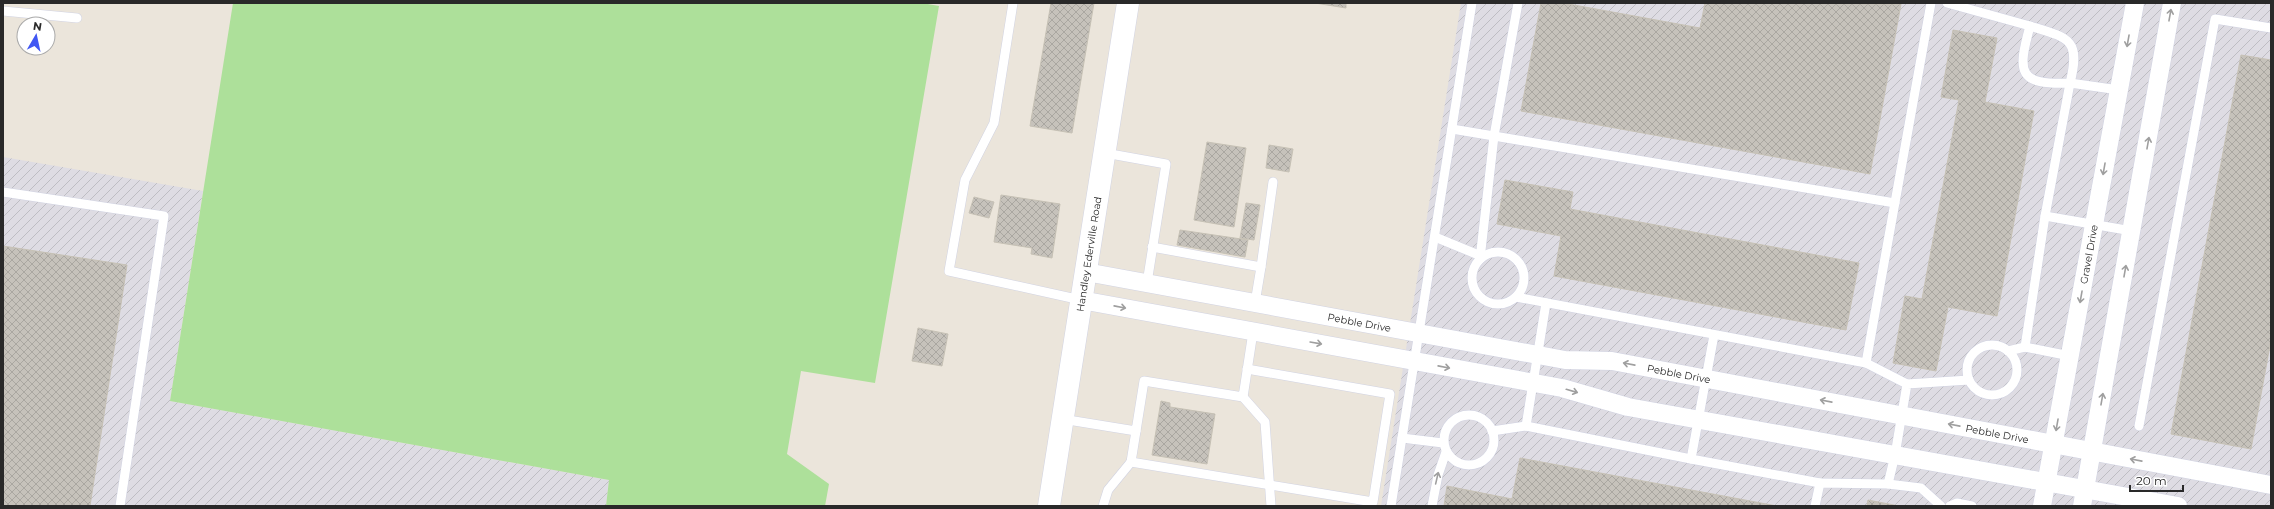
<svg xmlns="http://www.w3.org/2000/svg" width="2274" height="509" font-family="Montserrat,sans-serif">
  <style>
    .industrial { fill: url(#industrial-furrows) }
    .grass { fill: #ade09a }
    .building { fill: url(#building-cross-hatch); stroke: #c6c1b5 }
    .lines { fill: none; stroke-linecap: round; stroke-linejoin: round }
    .service-casing { stroke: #d1d3e2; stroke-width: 10 }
    .minor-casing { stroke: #d1d3e2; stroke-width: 19 }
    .secondary-casing { stroke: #d1d3e2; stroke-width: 23 }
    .service { stroke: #fff; stroke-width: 9 }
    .minor { stroke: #fff; stroke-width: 18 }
    .secondary { stroke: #fff; stroke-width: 22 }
    .oneway { stroke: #9f9f9f }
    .labels { text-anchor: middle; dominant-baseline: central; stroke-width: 3; stroke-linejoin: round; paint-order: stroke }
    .street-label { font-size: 10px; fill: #292929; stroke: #fff }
  </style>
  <defs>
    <pattern id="industrial-furrows" width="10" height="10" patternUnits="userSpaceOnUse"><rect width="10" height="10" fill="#dedce3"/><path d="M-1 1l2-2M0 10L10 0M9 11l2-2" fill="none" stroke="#bebdc3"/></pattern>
    <pattern id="building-cross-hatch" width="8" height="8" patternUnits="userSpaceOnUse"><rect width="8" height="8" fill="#c6c2bb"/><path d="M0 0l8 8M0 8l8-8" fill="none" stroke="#aaa7a1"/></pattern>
  </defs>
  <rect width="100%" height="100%" fill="#ebe5db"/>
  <g class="industrial">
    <path d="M 1461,3 L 2271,3 L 2271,506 L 1381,506 Z"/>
    <path d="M 3,157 L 203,191 L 170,401 L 609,480 L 606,506 L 3,506 Z"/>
  </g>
  <path class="grass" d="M 233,3 L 922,3 L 939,6 L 875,383 L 801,371 L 787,454 L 829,484 L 825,506 L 606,506 L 609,480 L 170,401 Z"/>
  <g class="building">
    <path d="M 1051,3 L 1094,3 L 1072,133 L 1030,126 Z"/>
    <path d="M 1315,3 L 1346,3 L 1346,8 Z"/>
    <path d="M 1541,3 L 1563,3 L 1700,28 L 1705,3 L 1901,4 L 1870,174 L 1521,111 Z"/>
    <path d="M 1953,30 L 1997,38 L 1985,102 L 2034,111 L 1997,316 L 1948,307 L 1936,371 L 1893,363 L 1905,296 L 1922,299 L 1959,100 L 1941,97 Z"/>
    <path d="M 2241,55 L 2271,60 L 2271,340 L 2251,449 L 2171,434 Z"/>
    <path d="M 1207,142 L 1246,148 L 1234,227 L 1194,220 Z"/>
    <path d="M 1269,145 L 1293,149 L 1289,172 L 1266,168 Z"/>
    <path d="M 1505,180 L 1573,192 L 1570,209 L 1859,263 L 1846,330 L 1554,276 L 1561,236 L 1497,224 Z"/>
    <path d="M 1001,195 L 1060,204 L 1052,258 L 1031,254 L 1032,248 L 994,242 Z"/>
    <path d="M 974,197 L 994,202 L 989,218 L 969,213 Z"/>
    <path d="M 1246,203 L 1260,205 L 1254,240 L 1240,238 Z"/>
    <path d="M 1180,230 L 1248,240 L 1245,257 L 1177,245 Z"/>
    <path d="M 3,246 L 127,265 L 90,506 L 3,506 Z"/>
    <path d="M 918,328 L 948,334 L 942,366 L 912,361 Z"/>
    <path d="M 1161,401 L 1170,403 L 1170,407 L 1215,414 L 1207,464 L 1152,455 Z"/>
    <path d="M 1520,458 L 1777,506 L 1444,506 L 1447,486 L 1512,499 Z"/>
    <path d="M 1868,500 L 1899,506 L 1867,506 Z"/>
  </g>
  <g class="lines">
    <defs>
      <g id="service">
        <path d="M 1013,3 L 994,123 L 965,180 L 949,271 L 1081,300"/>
        <path d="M 1947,3 L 2030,26"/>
        <path d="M 3,11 L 77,18"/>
        <path d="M 2030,26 C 2069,38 2081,39 2070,83 C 2018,85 2017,73 2030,26 Z"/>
        <path d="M 1452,129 L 1895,203"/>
        <path d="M 1105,153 L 1166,164 L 1147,283"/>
        <path d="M 3,192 L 164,216 L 120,506"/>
        <path d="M 2045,216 L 2132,231"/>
        <path d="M 1435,237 L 1481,256"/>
        <path d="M 1152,247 L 1261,267 L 1273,182"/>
        <circle cx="1498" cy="278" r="26"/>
        <path d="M 1480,259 L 1494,136 L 1518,3"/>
        <path d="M 1516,297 L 1866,363 L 1931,3"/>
        <path d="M 1255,303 L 1261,267"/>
        <path d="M 1714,335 L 1691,459 L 1820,483"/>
        <circle cx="1992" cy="370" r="25"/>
        <path d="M 2025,347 L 2070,356"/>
        <path d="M 2008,351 L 2025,347 L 2045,216 L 2070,83 L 2119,90"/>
        <path d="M 1866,363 L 1907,384"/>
        <path d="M 1243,397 L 1265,422 L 1271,506"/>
        <circle cx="1469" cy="440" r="25"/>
        <path d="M 1062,419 L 1136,431 L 1144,381 L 1243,397 L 1253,332"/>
        <path d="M 1526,426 L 1546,303"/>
        <path d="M 2139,426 L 2215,19 L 2271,28"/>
        <path d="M 1136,431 L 1131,462 L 1373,502 L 1390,394 L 1247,369"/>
        <path d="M 1492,431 L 1526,426 L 1691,459"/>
        <path d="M 1402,438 L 1443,443"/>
        <path d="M 1888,484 L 1895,455 L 1907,384 L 1969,380"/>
        <path d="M 1103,506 L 1108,490 L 1131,462"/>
        <path d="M 1391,506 L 1472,3"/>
        <path d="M 1432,506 L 1438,475 L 1446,452"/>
        <path d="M 1815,506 L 1820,483 L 1888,484 L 1921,488 L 1941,506"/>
        <path d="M 1950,506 L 1957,503 L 1972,506"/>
      </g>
      <g id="minor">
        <path id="s1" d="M 1086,272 L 1565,360 L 1612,361 L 2271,485"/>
        <path d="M 1081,300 L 1562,388 L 1628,407 L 2178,506"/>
        <path id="s2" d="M 2042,506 L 2135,3"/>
        <path d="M 2082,506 L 2172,3"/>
      </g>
      <g id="secondary">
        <path id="s3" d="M 1049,506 L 1128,3"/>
      </g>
    </defs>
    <use href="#service" class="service-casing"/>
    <use href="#minor" class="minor-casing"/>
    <use href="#secondary" class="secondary-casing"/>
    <use href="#service" class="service"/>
    <use href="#minor" class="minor"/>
    <use href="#secondary" class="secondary"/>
  </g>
  <defs><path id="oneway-shaft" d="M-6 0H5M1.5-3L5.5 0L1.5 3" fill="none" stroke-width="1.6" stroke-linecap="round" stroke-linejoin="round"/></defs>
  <g class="oneway">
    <use href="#oneway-shaft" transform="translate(2170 15) rotate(-80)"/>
    <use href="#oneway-shaft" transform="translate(2128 41) rotate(100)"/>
    <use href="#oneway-shaft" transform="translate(2148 143) rotate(-80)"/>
    <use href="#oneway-shaft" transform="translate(2104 169) rotate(100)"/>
    <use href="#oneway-shaft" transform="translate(2125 271) rotate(-80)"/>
    <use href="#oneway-shaft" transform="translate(2081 297) rotate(100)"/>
    <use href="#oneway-shaft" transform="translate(1120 307) rotate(11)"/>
    <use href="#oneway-shaft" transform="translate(1316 343) rotate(10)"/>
    <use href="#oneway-shaft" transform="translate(1629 364) rotate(-169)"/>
    <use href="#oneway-shaft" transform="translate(1444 367) rotate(11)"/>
    <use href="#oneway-shaft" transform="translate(1572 391) rotate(16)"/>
    <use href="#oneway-shaft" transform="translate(2102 399) rotate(-80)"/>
    <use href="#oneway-shaft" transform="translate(1826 401) rotate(-169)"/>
    <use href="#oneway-shaft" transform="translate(1954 425) rotate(-169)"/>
    <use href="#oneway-shaft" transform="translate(2057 425) rotate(100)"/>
    <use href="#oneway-shaft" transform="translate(2136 460) rotate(-169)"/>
    <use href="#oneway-shaft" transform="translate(1437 478) rotate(-77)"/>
  </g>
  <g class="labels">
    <g class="street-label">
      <text stroke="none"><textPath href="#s3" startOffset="255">Handley Ederville Road</textPath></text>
      <text stroke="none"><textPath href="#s2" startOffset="256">Gravel Drive</textPath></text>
      <text stroke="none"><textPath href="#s1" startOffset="278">Pebble Drive</textPath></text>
      <text stroke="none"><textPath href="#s1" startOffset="602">Pebble Drive</textPath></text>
      <text stroke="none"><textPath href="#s1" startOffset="926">Pebble Drive</textPath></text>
    </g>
  </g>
  <rect width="2274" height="509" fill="none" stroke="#292929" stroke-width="8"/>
  <g transform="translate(36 36) rotate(9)"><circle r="19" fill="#ffffff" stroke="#a9a9a9"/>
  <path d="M0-3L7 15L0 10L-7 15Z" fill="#4157f3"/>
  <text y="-6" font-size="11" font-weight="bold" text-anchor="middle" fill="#292929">N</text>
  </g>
  <path d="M2130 485v6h53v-6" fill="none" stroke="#292929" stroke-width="2"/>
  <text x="2136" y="485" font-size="12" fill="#292929" stroke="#ffffff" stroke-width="3" paint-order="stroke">20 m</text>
</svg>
